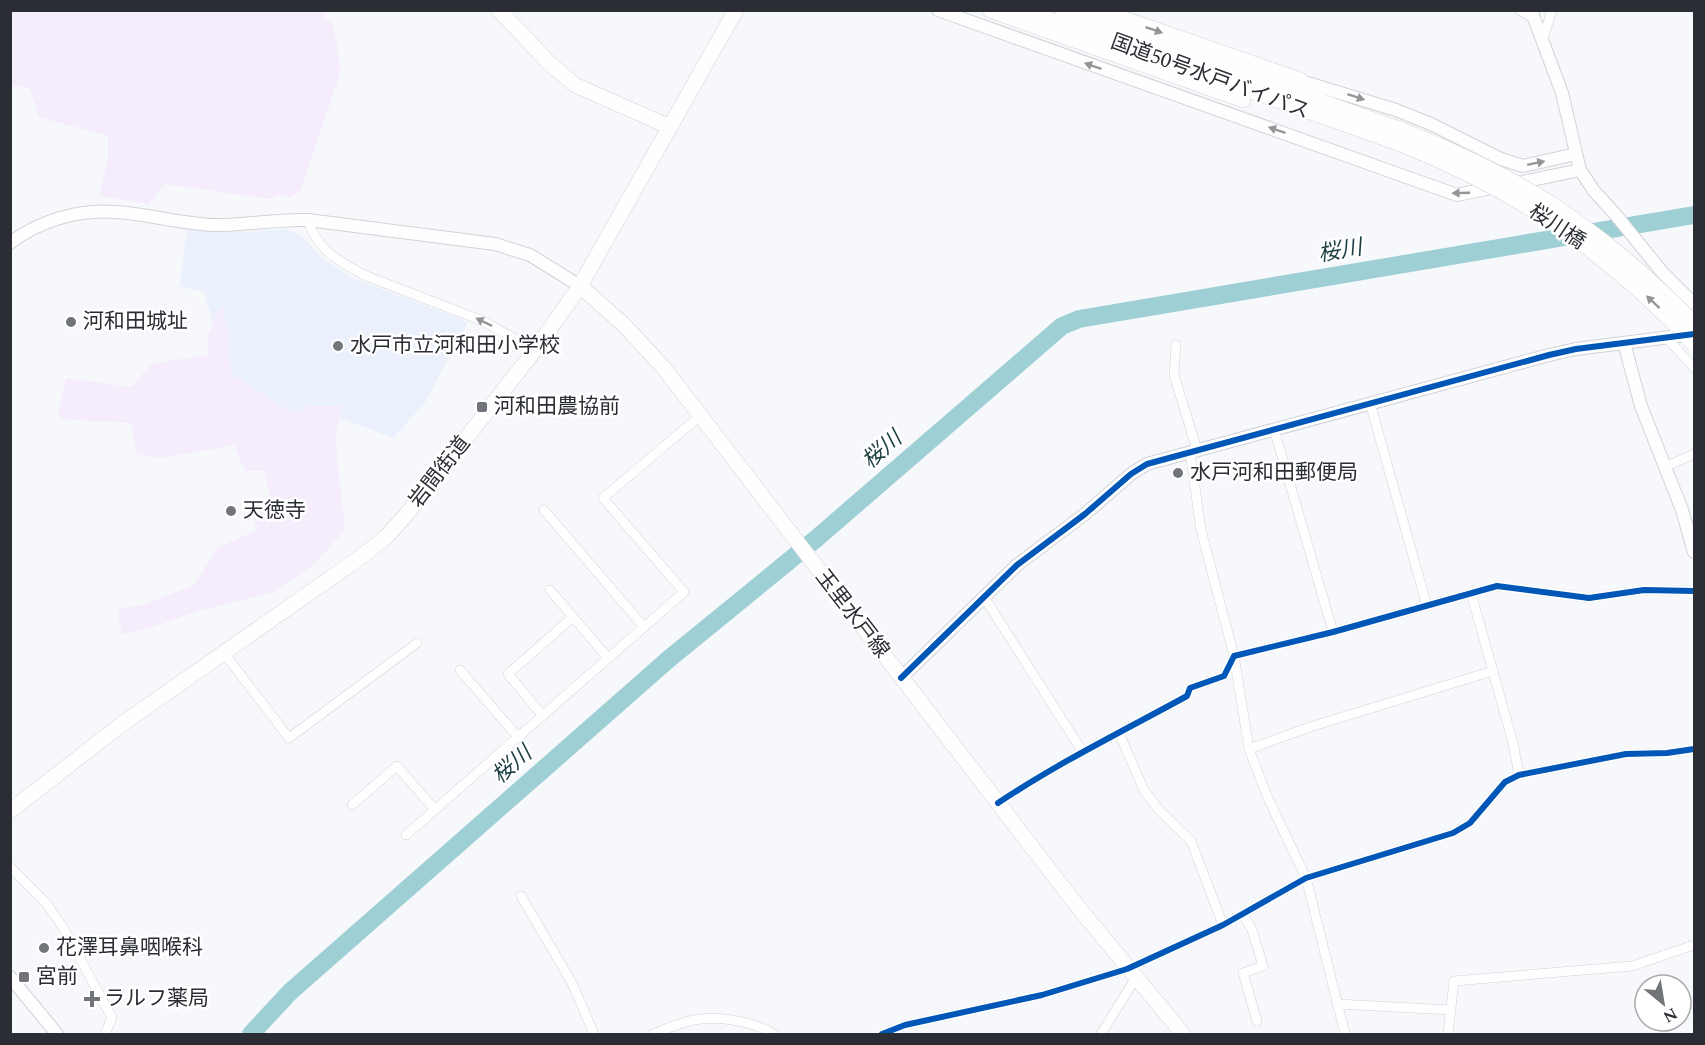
<svg xmlns="http://www.w3.org/2000/svg" width="1705" height="1045" font-family="Spectral,'Noto Sans JP',serif">
  <style>
    .built { fill: #eaf1fc }
    .green { fill: #f5ecfc }
    .lines { fill: none; stroke-linecap: round; stroke-linejoin: round }
    .river { stroke: #9ecfd5; stroke-width: 18 }
    .minor-casing { stroke: #d1d3d8; stroke-width: 10 }
    .tertiary-casing { stroke: #d1d3d8; stroke-width: 14 }
    .primary-casing { stroke: #d1d3d8; stroke-width: 16 }
    .trunk-casing { stroke: #d1d3d8; stroke-width: 16 }
    .minor { stroke: #fefefe; stroke-width: 9 }
    .tertiary { stroke: #fefefe; stroke-width: 12 }
    .primary { stroke: #fefefe; stroke-width: 15 }
    .trunk { stroke: #fefefe; stroke-width: 15 }
    .trunk-bridge-casing { stroke: #d1d3d8; stroke-width: 16; stroke-linecap: butt }
    .trunk-bridge { stroke: #fefefe; stroke-width: 15 }
    .cycleway-casing { stroke: #fff; stroke-width: 10 }
    .cycleway { stroke: #0057b8; stroke-width: 6 }
    .oneway { fill: #949698 }
    .poi-dot { fill: #717479; stroke: #fff; stroke-width: 2 }
    .labels { text-anchor: middle; dominant-baseline: central; stroke-width: 5; stroke-linejoin: round; paint-order: stroke }
    .street-label { font-size: 21px; fill: #2a2d33; stroke: #fff }
    .poi-label { font-size: 21px; fill: #2a2d33; stroke: #fff; text-anchor: start }
    .water-label { font-size: 22px; font-style: italic; fill: #1c3e42; stroke: #fff }
  </style>
  <rect width="100%" height="100%" fill="#f6f8fb"/>
  <path class="built" d="M 286,229 L 299,234 L 327,261 L 353,278 L 468,322 L 424,404 L 393,438 L 317,409 L 310,421 L 243,389 L 227,369 L 204,292 L 180,286 L 187,230 L 247,232 Z"/>
  <g class="green">
    <path d="M 11,10 L 324,11 L 325,17 L 333,23 L 341,71 L 300,191 L 290,198 L 280,195 L 270,199 L 166,184 L 148,204 L 99,196 L 108,158 L 108,136 L 39,117 L 29,88 L 11,86 Z"/>
    <path d="M 222,305 L 228,331 L 231,374 L 294,414 L 308,406 L 343,406 L 335,438 L 345,529 L 317,562 L 275,592 L 199,611 L 147,629 L 122,634 L 117,610 L 143,605 L 194,585 L 219,547 L 255,531 L 253,504 L 272,502 L 264,471 L 245,471 L 234,445 L 161,458 L 137,455 L 131,423 L 61,419 L 58,412 L 66,378 L 132,387 L 151,364 L 208,355 L 208,334 Z"/>
  </g>
  <g class="lines">
    <path class="river" d="M 251,1034 L 290,992 L 670,658 L 817,538 L 1062,326 L 1079,319 L 1694,215"/>
    <defs>
      <g id="minor">
        <path d="M 1519,10 L 1534,18"/>
        <path d="M 1543,39 L 1552,10"/>
        <path d="M 308,220 C 316,249 339,261 364,275 L 483,321 L 535,350"/>
        <path d="M 1666,337 L 1694,368"/>
        <path d="M 1176,345 L 1174,375 L 1197,450"/>
        <path d="M 1370,403 L 1427,606"/>
        <path d="M 1274,429 L 1333,632"/>
        <path d="M 1190,452 L 1201,530 L 1234,656 L 1249,749 L 1267,796 L 1306,878 L 1345,1034"/>
        <path d="M 1665,467 L 1694,454"/>
        <path d="M 544,510 L 644,627"/>
        <path d="M 550,590 L 608,658"/>
        <path d="M 1471,593 L 1513,743 L 1519,775"/>
        <path d="M 984,597 L 1082,751"/>
        <path d="M 224,653 L 289,738 L 417,643"/>
        <path d="M 460,670 L 518,737"/>
        <path d="M 543,716 L 508,674 L 573,617"/>
        <path d="M 1119,733 L 1144,790 L 1158,809 L 1191,841 L 1223,925"/>
        <path d="M 1249,749 L 1313,726 L 1493,671"/>
        <path d="M 998,803 C 1058,763 1123,731 1187,696 L 1190,688 L 1224,676 L 1234,656 L 1333,632 L 1497,586 L 1589,598 L 1644,590 L 1694,591"/>
        <path d="M 352,805 L 397,766 L 435,810"/>
        <path d="M 406,835 L 684,592 L 603,498 L 700,416"/>
        <path d="M 10,867 L 46,903 L 64,929 L 112,1018 L 105,1034"/>
        <path d="M 521,896 L 572,983 L 594,1034"/>
        <path d="M 1243,914 L 1252,930 L 1263,966 L 1243,973 L 1257,1021"/>
        <path d="M 1337,1004 L 1451,1010"/>
        <path d="M 653,1034 C 666,1029 681,1022 694,1020 C 718,1015 754,1022 774,1034"/>
        <path d="M 882,1034 L 905,1025 L 1042,995 L 1127,969 L 1223,925 L 1306,878 L 1453,833 L 1470,823 L 1505,782 L 1519,775 L 1626,754 L 1667,753 L 1694,749"/>
        <path d="M 1101,1034 L 1135,979"/>
        <path d="M 1448,1034 L 1454,981 L 1632,966 L 1694,945"/>
      </g>
      <g id="tertiary">
        <path d="M 938,10 L 1457,195 L 1496,187"/>
        <path d="M 1531,10 L 1562,93 L 1580,170 L 1594,191 L 1615,214 L 1662,272 L 1694,304"/>
        <path d="M 1301,81 L 1396,110 L 1431,124 L 1501,159 L 1523,166 L 1576,154"/>
        <path d="M 1513,184 L 1580,170"/>
        <path d="M 10,243 C 39,221 78,209 115,212 C 149,214 181,224 216,225 C 247,225 277,219 308,220 L 495,244 L 530,255 L 580,286"/>
        <path d="M 1624,343 L 1641,406 L 1682,510 L 1694,552"/>
        <path d="M 901,678 L 1017,565 L 1085,514 L 1131,474 L 1147,464 L 1549,355 L 1576,349 L 1694,334"/>
        <path d="M 10,977 L 57,1034"/>
      </g>
      <g id="primary">
        <path d="M 499,10 L 549,63 L 575,85 L 670,127"/>
        <path d="M 580,286 L 624,325 L 663,367 L 1078,907 L 1183,1034"/>
        <path d="M 10,811 L 122,724 L 358,559 L 385,538 L 406,515 L 535,350 L 580,286 L 736,10"/>
      </g>
      <g id="trunk">
        <path d="M 990,10 L 1243,100"/>
        <path d="M 1023,10 L 1398,143"/>
        <path d="M 1063,10 L 1402,130"/>
        <path d="M 1099,10 L 1300,80 L 1318,97"/>
      </g>
    </defs>
    <use href="#minor" class="minor-casing"/>
    <use href="#tertiary" class="tertiary-casing"/>
    <use href="#primary" class="primary-casing"/>
    <use href="#trunk" class="trunk-casing"/>
    <use href="#minor" class="minor"/>
    <use href="#tertiary" class="tertiary"/>
    <use href="#primary" class="primary"/>
    <use href="#trunk" class="trunk"/>
    <defs>
      <g id="trunk-bridge">
        <path d="M 1402,130 C 1469,157 1534,188 1591,232 C 1628,259 1662,291 1694,323"/>
        <path d="M 1398,143 C 1516,189 1607,252 1694,344"/>
      </g>
    </defs>
    <use href="#trunk-bridge" class="trunk-bridge-casing"/>
    <use href="#trunk-bridge" class="trunk-bridge"/>
    <defs>
      <g id="cycleway">
        <path d="M 901,678 L 1017,565 L 1085,514 L 1131,474 L 1147,464 L 1549,355 L 1576,349 L 1694,334"/>
        <path d="M 998,803 C 1058,763 1123,731 1187,696 L 1190,688 L 1224,676 L 1234,656 L 1333,632 L 1497,586 L 1589,598 L 1644,590 L 1694,591"/>
        <path d="M 882,1034 L 905,1025 L 1042,995 L 1127,969 L 1223,925 L 1306,878 L 1453,833 L 1470,823 L 1505,782 L 1519,775 L 1626,754 L 1667,753 L 1694,749"/>
      </g>
    </defs>
    <use href="#cycleway" class="cycleway-casing"/>
    <use href="#cycleway" class="cycleway"/>
  </g>
  <defs><path id="oneway-solid" d="M-6-.8H1V-3.2L6.5 0L1 3.2V.8H-6Z" transform="scale(1.5)"/></defs>
  <g class="oneway">
    <use href="#oneway-solid" transform="translate(1154 30) rotate(19)"/>
    <use href="#oneway-solid" transform="translate(1093 66) rotate(-161)"/>
    <use href="#oneway-solid" transform="translate(1356 97) rotate(18)"/>
    <use href="#oneway-solid" transform="translate(1277 130) rotate(-161)"/>
    <use href="#oneway-solid" transform="translate(1536 163) rotate(-12)"/>
    <use href="#oneway-solid" transform="translate(1461 193) rotate(178)"/>
    <use href="#oneway-solid" transform="translate(1653 302) rotate(-137)"/>
    <use href="#oneway-solid" transform="translate(484 322) rotate(-154)"/>
  </g>
  <g class="poi-dot">
    <circle cx="71" cy="322" r="6"/>
    <circle cx="338" cy="346" r="6"/>
    <rect x="476" y="401" width="12" height="12" rx="3"/>
    <circle cx="1178" cy="473" r="6"/>
    <circle cx="231" cy="511" r="6"/>
    <circle cx="44" cy="948" r="6"/>
    <rect x="18" y="971" width="12" height="12" rx="3"/>
    <path d="M89 990h6v6h6v6h-6v6h-6v-6h-6v-6h6z"/>
  </g>
  <g class="labels">
    <g class="street-label">
      <text transform="translate(1210 77) rotate(20)">国道50号水戸バイパス</text>
      <text transform="translate(1557 227) rotate(34)">桜川橋</text>
      <text transform="translate(440 472) rotate(-52)">岩間街道</text>
      <text transform="translate(852 614) rotate(52)">玉里水戸線</text>
    </g>
    <g class="poi-label">
      <text x="83" y="322">河和田城址</text>
      <text x="350" y="346">水戸市立河和田小学校</text>
      <text x="494" y="407">河和田農協前</text>
      <text x="1190" y="473">水戸河和田郵便局</text>
      <text x="243" y="511">天徳寺</text>
      <text x="56" y="948">花澤耳鼻咽喉科</text>
      <text x="36" y="977">宮前</text>
      <text x="104" y="999">ラルフ薬局</text>
    </g>
    <g class="water-label">
      <text transform="translate(1340 251) rotate(-10)">桜川</text>
      <text transform="translate(882 450) rotate(-41)">桜川</text>
      <text transform="translate(512 765) rotate(-41)">桜川</text>
    </g>
  </g>
  <rect width="1705" height="1045" fill="none" stroke="#2a2d33" stroke-width="24"/>
  <g transform="translate(1663 1003) rotate(150)"><circle r="28" fill="#ffffff" stroke="#aaabad" stroke-width="1.5"/>
  <path d="M0-4.5L10 22L0 15L-10 22Z" fill="#717479"/>
  <text y="-9" font-size="16" font-weight="bold" text-anchor="middle" fill="#2a2d33">N</text>
  </g>
</svg>
